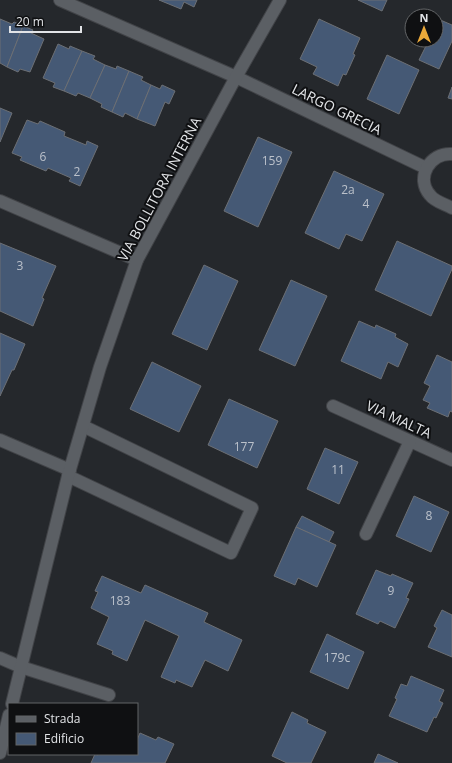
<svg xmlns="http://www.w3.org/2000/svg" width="452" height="763" font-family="'Open Sans',sans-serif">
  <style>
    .building { fill: #455975; stroke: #6c6f74 }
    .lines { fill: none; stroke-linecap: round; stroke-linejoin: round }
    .minor-casing { stroke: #414347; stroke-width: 14 }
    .tertiary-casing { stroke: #414347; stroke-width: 14 }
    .minor { stroke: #5b5f64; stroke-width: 12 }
    .tertiary { stroke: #5b5f64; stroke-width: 12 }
    .labels { text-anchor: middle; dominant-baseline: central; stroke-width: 4; stroke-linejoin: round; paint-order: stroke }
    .number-label { font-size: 12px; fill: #bbc1ca }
    .street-label { font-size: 14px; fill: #e2e4e7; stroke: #0f1012 }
  </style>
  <rect width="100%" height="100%" fill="#25282c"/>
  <g class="building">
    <path d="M 159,0 L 197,0 L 194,7 L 184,2 L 181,9 Z"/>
    <path d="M 358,0 L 387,0 L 382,11 Z"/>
    <path d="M 0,19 L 12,24 L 14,22 L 23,26 L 7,67 L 0,63 Z"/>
    <path d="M 319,19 L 360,38 L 353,54 L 355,55 L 346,75 L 343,74 L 338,86 L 313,74 L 317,67 L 300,59 Z"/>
    <path d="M 438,19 L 452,25 L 452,41 L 439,69 L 419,60 L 429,40 L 436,40 L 436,24 Z"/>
    <path d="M 23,26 L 33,30 L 31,33 L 44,39 L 30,72 L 20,69 L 18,72 L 7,67 Z"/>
    <path d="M 58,44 L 69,49 L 70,46 L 82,51 L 64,91 L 53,87 L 55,83 L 43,78 Z"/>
    <path d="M 82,51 L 95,56 L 93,59 L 105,65 L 90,98 L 78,93 L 76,96 L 64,91 Z"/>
    <path d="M 387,55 L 419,70 L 399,114 L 367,99 Z"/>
    <path d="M 105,65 L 116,69 L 117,66 L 129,71 L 112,112 L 101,107 L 102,104 L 90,98 Z"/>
    <path d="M 129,71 L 143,77 L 141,80 L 151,85 L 137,119 L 125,113 L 123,117 L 112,112 Z"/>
    <path d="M 151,85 L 160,89 L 162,85 L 175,91 L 169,104 L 165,102 L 155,126 L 137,119 Z"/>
    <path d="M 452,87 L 452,99 L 448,98 Z"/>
    <path d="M 0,108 L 12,113 L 0,142 Z"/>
    <path d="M 27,120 L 38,124 L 40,121 L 65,132 L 64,136 L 86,145 L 87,141 L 98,146 L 80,186 L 69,181 L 71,178 L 48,168 L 46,171 L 34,166 L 20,160 L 22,157 L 12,153 Z"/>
    <path d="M 258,137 L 292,152 L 258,227 L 224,211 Z"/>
    <path d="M 334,171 L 384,194 L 362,241 L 346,234 L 339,249 L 305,233 Z"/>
    <path d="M 397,241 L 452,266 L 452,269 L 431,316 L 375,290 Z"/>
    <path d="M 0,243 L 56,266 L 42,298 L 44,299 L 33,326 L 0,311 Z"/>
    <path d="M 204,265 L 238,281 L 207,350 L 172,334 Z"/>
    <path d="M 291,280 L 327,296 L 295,366 L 259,350 Z"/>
    <path d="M 359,321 L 375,328 L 376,325 L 396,334 L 395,337 L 408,344 L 398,367 L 388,362 L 381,379 L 341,361 Z"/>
    <path d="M 0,333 L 25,344 L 14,370 L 12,370 L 0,396 Z"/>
    <path d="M 437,355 L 452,362 L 452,412 L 450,411 L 448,417 L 427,408 L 430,403 L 423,400 L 430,386 L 424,383 Z"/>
    <path d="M 152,362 L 201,386 L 179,432 L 130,409 Z"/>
    <path d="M 229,399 L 278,421 L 257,468 L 208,445 Z"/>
    <path d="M 325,448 L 358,462 L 339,504 L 307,489 Z"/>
    <path d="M 414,496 L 449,512 L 431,552 L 396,536 Z"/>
    <path d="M 302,516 L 334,532 L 329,542 L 296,527 Z"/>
    <path d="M 296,527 L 336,545 L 317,587 L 298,578 L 295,585 L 274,576 Z"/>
    <path d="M 376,570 L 391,576 L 392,574 L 413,583 L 406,598 L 409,599 L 395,628 L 380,621 L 378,624 L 356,614 Z"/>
    <path d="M 102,576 L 141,593 L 145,585 L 208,613 L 204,622 L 242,640 L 228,671 L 205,660 L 192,687 L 176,680 L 175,683 L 161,677 L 179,636 L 145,620 L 127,661 L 112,654 L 113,651 L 97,644 L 109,617 L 91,608 L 98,592 L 95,591 Z"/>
    <path d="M 442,610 L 452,615 L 452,657 L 428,647 L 437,628 L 434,626 Z"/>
    <path d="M 327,634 L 364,652 L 348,689 L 310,672 Z"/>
    <path d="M 411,676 L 444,690 L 439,701 L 443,703 L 436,718 L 434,717 L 427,732 L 389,716 L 397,699 L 395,698 L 401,684 L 407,686 Z"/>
    <path d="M 292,712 L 308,720 L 307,723 L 326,732 L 311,763 L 287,763 L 272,756 Z"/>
    <path d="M 140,733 L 156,740 L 158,737 L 174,744 L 165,763 L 91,763 L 95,754 L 98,755 L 99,754 L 137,754 L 137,740 Z"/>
    <path d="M 378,754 L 398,763 L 374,763 Z"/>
  </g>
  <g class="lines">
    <defs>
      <g id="minor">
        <path d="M 60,0 L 236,77 L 426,168"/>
        <path d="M 452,154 C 430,152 415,178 430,195 C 435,202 445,204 452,208"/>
        <path d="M 0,201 L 137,260"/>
        <path d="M 333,406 L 452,460"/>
        <path d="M 0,440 L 70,470"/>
        <path d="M 68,476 L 231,553 L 252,508 L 83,426"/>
        <path d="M 366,534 L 410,441"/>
        <path d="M 0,658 L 21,667 L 109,695"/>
      </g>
      <g id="tertiary">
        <path d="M 12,704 L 68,476 L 100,367 L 137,260 L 236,77 L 280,0"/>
        <path d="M 0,753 L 9,715"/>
      </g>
    </defs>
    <use href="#minor" class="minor-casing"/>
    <use href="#tertiary" class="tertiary-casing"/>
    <use href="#minor" class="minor"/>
    <use href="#tertiary" class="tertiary"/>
  </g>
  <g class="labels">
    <g class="number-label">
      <text x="43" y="156">6</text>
      <text x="272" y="160">159</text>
      <text x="77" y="171">2</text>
      <text x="348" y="189">2a</text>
      <text x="366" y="203">4</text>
      <text x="20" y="265">3</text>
      <text x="244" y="446">177</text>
      <text x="338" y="469">11</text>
      <text x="429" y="515">8</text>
      <text x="391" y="590">9</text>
      <text x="120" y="600">183</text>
      <text x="337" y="657">179c</text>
    </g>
    <g class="street-label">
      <text transform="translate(337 109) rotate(26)">LARGO GRECIA</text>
      <text transform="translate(159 189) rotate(-62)">VIA BOLLITORA INTERNA</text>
      <text transform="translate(399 419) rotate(25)">VIA MALTA</text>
    </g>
  </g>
  <rect x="8" y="703" width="130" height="52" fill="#0f1012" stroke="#636567"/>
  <rect x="16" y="716" width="20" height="6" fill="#5b5f64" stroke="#636567"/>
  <text x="44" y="723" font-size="12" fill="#e2e4e7">Strada</text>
  <rect x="16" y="733" width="20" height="12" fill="#455975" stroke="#636567"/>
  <text x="44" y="743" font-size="12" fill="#e2e4e7">Edificio</text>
  <g transform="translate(424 28)"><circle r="19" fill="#0f1012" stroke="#636567"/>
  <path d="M0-3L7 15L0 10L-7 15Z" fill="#eba93a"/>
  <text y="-6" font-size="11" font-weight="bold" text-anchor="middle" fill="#e2e4e7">N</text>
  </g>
  <path d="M10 26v6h71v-6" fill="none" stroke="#e2e4e7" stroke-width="2"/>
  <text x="16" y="26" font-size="12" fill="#e2e4e7" stroke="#0f1012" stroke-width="3" paint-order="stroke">20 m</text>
</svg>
